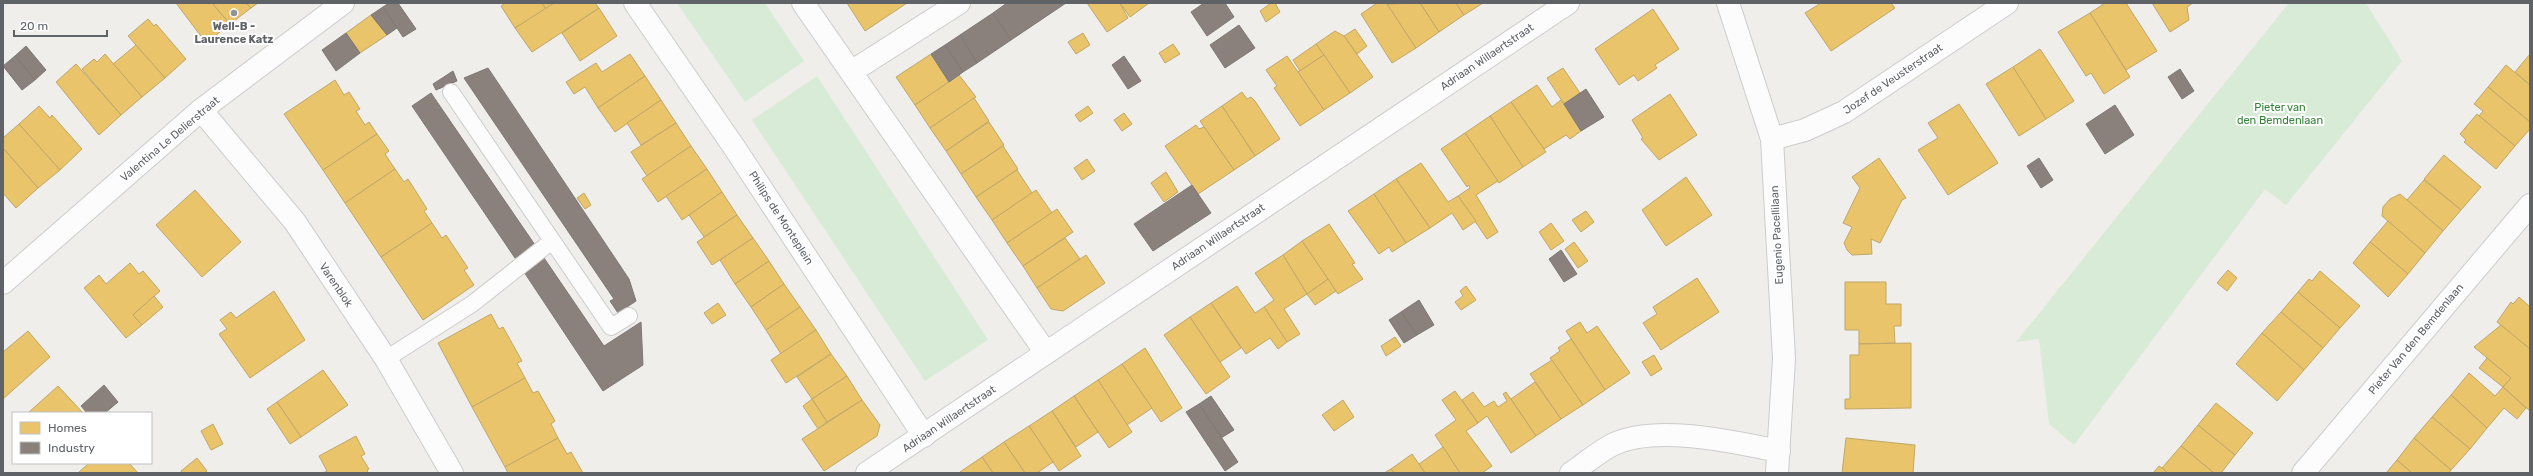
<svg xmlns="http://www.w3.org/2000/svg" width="2533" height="476" font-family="Rubik,sans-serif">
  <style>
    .green { fill: #d8ebd6 }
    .homes { fill: #e9c46a; stroke: #c0a769 }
    .industry { fill: #8a817c; stroke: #7d7876 }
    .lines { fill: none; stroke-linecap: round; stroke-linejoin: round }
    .service-casing { stroke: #cbcccc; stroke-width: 18 }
    .minor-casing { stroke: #cbcccc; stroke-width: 24 }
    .service { stroke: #fdfcfc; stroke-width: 16 }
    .minor { stroke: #fdfcfc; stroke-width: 22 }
    .poi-dot { fill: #919496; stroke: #fff; stroke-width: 1.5 }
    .labels { text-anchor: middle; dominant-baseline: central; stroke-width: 4; stroke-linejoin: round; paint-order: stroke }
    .poi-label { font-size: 11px; font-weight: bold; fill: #5f6368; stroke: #fff }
    .street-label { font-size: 11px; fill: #5f6368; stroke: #fff }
    .park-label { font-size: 11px; fill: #348238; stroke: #fff }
  </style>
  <rect width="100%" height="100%" fill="#efeeea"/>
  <g class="green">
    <path d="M 677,3 L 765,3 L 804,61 L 745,102 Z"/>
    <path d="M 2289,3 L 2366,3 L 2402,61 L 2286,205 L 2265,189 L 2074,445 L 2049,424 L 2039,339 L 2016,342 Z"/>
    <path d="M 817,76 L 988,340 L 925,381 L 752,120 Z"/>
  </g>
  <g class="homes">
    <path d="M 176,3 L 212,3 L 230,24 L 206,43 Z"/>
    <path d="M 212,3 L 246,3 L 251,8 L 230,24 Z"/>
    <path d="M 246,3 L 258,3 L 251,8 Z"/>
    <path d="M 505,3 L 542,3 L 546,9 L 515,28 L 501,6 Z"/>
    <path d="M 542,3 L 554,3 L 546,9 Z"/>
    <path d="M 554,3 L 595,3 L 599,8 L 532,52 L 515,28 Z"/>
    <path d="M 847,3 L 907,3 L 865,31 Z"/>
    <path d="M 1087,3 L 1120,3 L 1128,18 L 1107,32 Z"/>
    <path d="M 1120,3 L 1149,3 L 1130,17 Z"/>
    <path d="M 1271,3 L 1275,3 L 1280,12 L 1266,22 L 1260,11 Z"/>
    <path d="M 1377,3 L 1387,3 L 1416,48 L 1392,63 L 1361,14 Z"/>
    <path d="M 1420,3 L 1456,3 L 1464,15 L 1439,32 Z"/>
    <path d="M 1420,3 L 1439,32 L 1416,48 L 1387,4 Z"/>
    <path d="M 1456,3 L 1483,3 L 1464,15 Z"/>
    <path d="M 1821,3 L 1891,3 L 1895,8 L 1831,51 L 1805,13 Z"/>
    <path d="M 2105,3 L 2126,3 L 2157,51 L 2126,70 L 2090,13 Z"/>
    <path d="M 2152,3 L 2193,3 L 2187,7 L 2189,20 L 2170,32 Z"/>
    <path d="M 599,8 L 617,36 L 580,61 L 562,33 Z"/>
    <path d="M 1653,9 L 1679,49 L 1655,65 L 1657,68 L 1638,81 L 1634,75 L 1619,85 L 1595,49 Z"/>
    <path d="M 2090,13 L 2130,77 L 2104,94 L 2091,73 L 2086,76 L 2058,32 Z"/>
    <path d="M 371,15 L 387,35 L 360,53 L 346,33 Z"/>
    <path d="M 148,19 L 154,26 L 156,24 L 186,59 L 165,78 L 128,36 Z"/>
    <path d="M 1355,29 L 1367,46 L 1357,54 L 1344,36 Z"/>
    <path d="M 1335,31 L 1344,36 L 1373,77 L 1350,93 L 1316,44 Z"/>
    <path d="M 1083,33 L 1090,45 L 1076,54 L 1068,42 Z"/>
    <path d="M 1173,44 L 1180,54 L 1165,63 L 1159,53 Z"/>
    <path d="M 1316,44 L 1324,55 L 1300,71 L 1293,60 Z"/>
    <path d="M 136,45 L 165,78 L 142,97 L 113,64 Z"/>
    <path d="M 2040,49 L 2074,101 L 2046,119 L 2013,67 Z"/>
    <path d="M 105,54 L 142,97 L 121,115 L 82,69 L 94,59 L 97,62 Z"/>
    <path d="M 630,54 L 645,76 L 598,108 L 585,87 L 574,94 L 566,82 L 596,63 L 602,72 Z"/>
    <path d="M 931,54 L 949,82 L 915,105 L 896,77 Z"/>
    <path d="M 2530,54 L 2530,85 L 2515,72 Z"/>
    <path d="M 1324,55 L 1350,93 L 1324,110 L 1298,72 Z"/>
    <path d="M 1287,56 L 1324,110 L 1300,126 L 1274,88 L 1277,86 L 1266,70 Z"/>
    <path d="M 76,64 L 121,115 L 99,135 L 56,82 Z"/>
    <path d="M 2506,65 L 2530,85 L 2530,122 L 2488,87 Z"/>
    <path d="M 2013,67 L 2046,119 L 2019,136 L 1986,84 Z"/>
    <path d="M 1563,68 L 1580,93 L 1564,104 L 1547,78 Z"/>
    <path d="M 959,75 L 976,97 L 930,128 L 915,105 Z"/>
    <path d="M 645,76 L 661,100 L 615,132 L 598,108 Z"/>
    <path d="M 335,80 L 344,95 L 349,92 L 360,109 L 356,111 L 365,125 L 369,122 L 377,134 L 323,170 L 284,114 Z"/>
    <path d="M 1537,85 L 1552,107 L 1561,100 L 1581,131 L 1570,139 L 1566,135 L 1544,149 L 1511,102 Z"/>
    <path d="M 2488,87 L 2530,122 L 2530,129 L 2515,146 L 2479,116 L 2483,111 L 2474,104 Z"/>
    <path d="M 1242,92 L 1247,99 L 1251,97 L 1255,101 L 1280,139 L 1255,156 L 1222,106 Z"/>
    <path d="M 1670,94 L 1697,135 L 1659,160 L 1641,139 L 1643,138 L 1632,120 Z"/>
    <path d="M 974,98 L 989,121 L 946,151 L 930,128 Z"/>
    <path d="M 661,100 L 676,123 L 641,145 L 627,123 Z"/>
    <path d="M 1511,102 L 1546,152 L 1523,167 L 1490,116 Z"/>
    <path d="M 1959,104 L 1998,163 L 1948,195 L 1918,150 L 1938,138 L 1928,123 Z"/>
    <path d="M 39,106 L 50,118 L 52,115 L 82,149 L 60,170 L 19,124 Z"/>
    <path d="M 1088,106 L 1093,113 L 1080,122 L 1075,115 Z"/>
    <path d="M 1222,106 L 1255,156 L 1234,170 L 1200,121 Z"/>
    <path d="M 1124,113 L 1132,124 L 1122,131 L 1114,120 Z"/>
    <path d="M 2477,114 L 2515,146 L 2496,169 L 2464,142 L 2466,140 L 2460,134 Z"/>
    <path d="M 1490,116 L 1523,167 L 1499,183 L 1465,133 Z"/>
    <path d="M 989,122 L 1004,145 L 961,174 L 946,151 Z"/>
    <path d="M 676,123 L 691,146 L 647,176 L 631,152 Z"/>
    <path d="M 19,124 L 60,170 L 38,188 L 3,148 L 3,138 Z"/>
    <path d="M 1196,125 L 1199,129 L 1204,127 L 1234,170 L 1198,194 L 1165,146 Z"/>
    <path d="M 1465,133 L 1498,181 L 1476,195 L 1498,232 L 1487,239 L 1458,196 L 1470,188 L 1469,185 L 1467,187 L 1441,149 Z"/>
    <path d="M 377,134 L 389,151 L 385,154 L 395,169 L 345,203 L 323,170 Z"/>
    <path d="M 691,146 L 707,169 L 658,202 L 642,179 Z"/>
    <path d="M 1003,146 L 1018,169 L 976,197 L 961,174 Z"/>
    <path d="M 3,148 L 38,188 L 16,208 L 3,193 Z"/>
    <path d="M 2444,155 L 2481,187 L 2461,210 L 2424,179 Z"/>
    <path d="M 1879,158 L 1906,198 L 1902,200 L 1880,243 L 1871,239 L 1872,254 L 1852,255 L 1847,250 L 1844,243 L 1852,227 L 1843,223 L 1860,188 L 1852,177 Z"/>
    <path d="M 1087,159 L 1095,171 L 1082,180 L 1074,168 Z"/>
    <path d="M 1421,163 L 1448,202 L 1458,196 L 1476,221 L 1463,230 L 1452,213 L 1430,228 L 1396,179 Z"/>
    <path d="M 395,169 L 404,182 L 408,179 L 427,209 L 424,211 L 432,223 L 381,257 L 345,203 Z"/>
    <path d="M 707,169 L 722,192 L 682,220 L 666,196 Z"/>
    <path d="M 1017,170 L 1032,193 L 992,220 L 976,197 Z"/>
    <path d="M 1166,172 L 1178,192 L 1164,202 L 1151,183 Z"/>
    <path d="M 1686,177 L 1712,215 L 1666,246 L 1642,210 Z"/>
    <path d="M 1396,179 L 1430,228 L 1406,243 L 1374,194 Z"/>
    <path d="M 2424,180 L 2461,210 L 2443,231 L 2407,200 Z"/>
    <path d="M 195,190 L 241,242 L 202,277 L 156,225 Z"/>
    <path d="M 1036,190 L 1052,213 L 1007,243 L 992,220 Z"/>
    <path d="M 722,192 L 737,215 L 704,237 L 689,215 Z"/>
    <path d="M 584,193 L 591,205 L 585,209 L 577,198 Z"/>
    <path d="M 1374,194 L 1406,243 L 1392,252 L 1389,247 L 1379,254 L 1348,211 Z"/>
    <path d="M 2400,194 L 2443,231 L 2425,253 L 2382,216 L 2383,207 L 2390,199 Z"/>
    <path d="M 1057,209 L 1073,232 L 1023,266 L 1007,243 Z"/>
    <path d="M 1586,211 L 1594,222 L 1581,232 L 1572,220 Z"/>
    <path d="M 737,215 L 753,238 L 712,265 L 697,242 Z"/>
    <path d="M 2388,221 L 2425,253 L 2408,274 L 2370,242 Z"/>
    <path d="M 432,223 L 442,238 L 446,235 L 468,268 L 464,270 L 474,285 L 423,320 L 381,257 Z"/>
    <path d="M 1551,223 L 1564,241 L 1551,250 L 1539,232 Z"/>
    <path d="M 1329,224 L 1355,263 L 1352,264 L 1363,279 L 1338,294 L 1302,241 Z"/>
    <path d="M 753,238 L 769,261 L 735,284 L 720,260 Z"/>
    <path d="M 1065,238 L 1080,259 L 1037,288 L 1023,266 Z"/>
    <path d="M 1302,241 L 1328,279 L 1307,294 L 1283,255 Z"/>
    <path d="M 1574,242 L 1588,261 L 1578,268 L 1565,249 Z"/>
    <path d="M 2370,242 L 2408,274 L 2388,297 L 2353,263 Z"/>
    <path d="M 1086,255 L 1105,283 L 1063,311 L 1051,309 L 1037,288 Z"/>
    <path d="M 1283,255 L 1307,294 L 1284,309 L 1300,334 L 1287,342 L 1264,307 L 1274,300 L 1255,273 Z"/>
    <path d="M 769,261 L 784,284 L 751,307 L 735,284 Z"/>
    <path d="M 130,263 L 139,274 L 143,271 L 160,291 L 133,315 L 142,325 L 126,338 L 84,288 L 99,275 L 106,284 Z"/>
    <path d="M 2228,270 L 2237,278 L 2227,291 L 2217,283 Z"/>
    <path d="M 2320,271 L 2360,306 L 2340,328 L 2298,292 L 2309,279 L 2312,281 Z"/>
    <path d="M 1697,278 L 1719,312 L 1661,350 L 1643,323 L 1657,314 L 1653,307 Z"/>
    <path d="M 1328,279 L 1336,291 L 1315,305 L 1307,294 Z"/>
    <path d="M 1845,282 L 1886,282 L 1886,304 L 1901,304 L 1901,326 L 1894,326 L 1895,343 L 1859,344 L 1859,330 L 1845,330 Z"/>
    <path d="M 784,284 L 800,307 L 766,330 L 751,307 Z"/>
    <path d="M 1237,286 L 1255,313 L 1264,307 L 1287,342 L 1278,349 L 1270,338 L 1246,354 L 1211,303 Z"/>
    <path d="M 1466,286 L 1476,300 L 1461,310 L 1455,302 L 1463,296 L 1460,291 Z"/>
    <path d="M 274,291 L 305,340 L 250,378 L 219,334 L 227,329 L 220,320 L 231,312 L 236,318 Z"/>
    <path d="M 2298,292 L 2340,328 L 2323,348 L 2281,312 Z"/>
    <path d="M 154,296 L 163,307 L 142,325 L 133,315 Z"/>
    <path d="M 2519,297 L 2530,307 L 2530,349 L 2497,322 L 2511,302 L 2513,304 Z"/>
    <path d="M 718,303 L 726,315 L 712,324 L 704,313 Z"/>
    <path d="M 1211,303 L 1241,348 L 1220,362 L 1190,317 Z"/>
    <path d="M 800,307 L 816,330 L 781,354 L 766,330 Z"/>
    <path d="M 2281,312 L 2323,348 L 2304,370 L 2262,333 Z"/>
    <path d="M 491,314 L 499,329 L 503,327 L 522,361 L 517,363 L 525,378 L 472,407 L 438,343 Z"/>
    <path d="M 1190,317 L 1230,377 L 1206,394 L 1164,335 Z"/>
    <path d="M 1580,322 L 1587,333 L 1597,326 L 1630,373 L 1605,390 L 1566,331 Z"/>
    <path d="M 2501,325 L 2530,349 L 2530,411 L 2503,387 L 2511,378 L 2474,347 Z"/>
    <path d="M 816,330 L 831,354 L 786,383 L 771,360 Z"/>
    <path d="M 28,331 L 50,357 L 3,399 L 3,352 Z"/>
    <path d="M 2262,333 L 2304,370 L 2277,401 L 2236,364 Z"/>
    <path d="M 1395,337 L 1401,346 L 1386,356 L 1381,346 Z"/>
    <path d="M 1571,339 L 1605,390 L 1583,405 L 1550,358 L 1560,351 L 1558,348 Z"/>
    <path d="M 1911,343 L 1911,408 L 1845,409 L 1845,399 L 1850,399 L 1850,355 L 1859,355 L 1859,344 Z"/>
    <path d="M 1145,348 L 1182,408 L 1161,422 L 1122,364 Z"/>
    <path d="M 831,354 L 847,376 L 812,399 L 797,377 Z"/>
    <path d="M 1654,355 L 1662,369 L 1651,376 L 1642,362 Z"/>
    <path d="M 2487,358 L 2511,378 L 2503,387 L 2479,368 Z"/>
    <path d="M 1552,360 L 1583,405 L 1561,419 L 1530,374 Z"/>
    <path d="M 1122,364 L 1152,408 L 1127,425 L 1098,380 Z"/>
    <path d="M 323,370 L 348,405 L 301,437 L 277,402 Z"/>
    <path d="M 2469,373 L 2495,396 L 2503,387 L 2526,408 L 2517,419 L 2504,408 L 2487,428 L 2451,395 Z"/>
    <path d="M 847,376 L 862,400 L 827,422 L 812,399 Z"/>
    <path d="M 525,378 L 533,393 L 538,391 L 555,421 L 551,424 L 558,438 L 505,467 L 472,407 Z"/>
    <path d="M 1098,380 L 1132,432 L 1109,448 L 1074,396 Z"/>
    <path d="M 1535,382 L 1561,419 L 1536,436 L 1511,399 Z"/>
    <path d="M 58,386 L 83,413 L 28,413 Z"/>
    <path d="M 1455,391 L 1478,423 L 1466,431 L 1492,466 L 1482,473 L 1460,473 L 1435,435 L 1456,420 L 1442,400 Z"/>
    <path d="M 1473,392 L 1484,407 L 1494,401 L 1498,407 L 1507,401 L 1503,394 L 1506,392 L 1536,436 L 1511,453 L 1487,416 L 1478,423 L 1462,400 Z"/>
    <path d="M 2451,395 L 2487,428 L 2470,449 L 2432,417 Z"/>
    <path d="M 1074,396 L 1098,432 L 1076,447 L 1052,411 Z"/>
    <path d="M 812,399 L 827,422 L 818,429 L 803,406 Z"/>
    <path d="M 862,400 L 880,425 L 877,436 L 824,471 L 802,439 Z"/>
    <path d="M 1343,400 L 1354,417 L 1334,431 L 1322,415 Z"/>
    <path d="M 277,402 L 301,437 L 290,444 L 267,409 Z"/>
    <path d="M 2216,403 L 2253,433 L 2235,455 L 2198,425 Z"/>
    <path d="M 1052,411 L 1081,456 L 1059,471 L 1029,426 Z"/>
    <path d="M 2432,417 L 2470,449 L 2451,470 L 2414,438 Z"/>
    <path d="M 213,424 L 223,444 L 211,450 L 201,431 Z"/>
    <path d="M 2198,425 L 2235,455 L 2221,473 L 2214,473 L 2181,446 Z"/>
    <path d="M 1029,426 L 1053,462 L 1037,473 L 1025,473 L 1004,442 Z"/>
    <path d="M 356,436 L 365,454 L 361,456 L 369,469 L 367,470 L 368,473 L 323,473 L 327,471 L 319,456 Z"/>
    <path d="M 558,438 L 567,454 L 571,452 L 583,473 L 508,473 L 505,467 Z"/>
    <path d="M 1846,438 L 1915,445 L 1913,473 L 1842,473 Z"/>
    <path d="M 2414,438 L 2451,470 L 2449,473 L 2412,473 L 2397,460 Z"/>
    <path d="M 1004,442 L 1025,473 L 993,473 L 982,457 Z"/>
    <path d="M 2181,446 L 2214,473 L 2168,473 L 2162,468 Z"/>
    <path d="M 1443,447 L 1460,473 L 1425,473 L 1419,464 Z"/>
    <path d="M 1412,454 L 1425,473 L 1394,473 L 1391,469 Z"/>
    <path d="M 982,457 L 993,473 L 960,473 L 960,472 Z"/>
    <path d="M 197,458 L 207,471 L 204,473 L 182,473 L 181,471 Z"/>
    <path d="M 2397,460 L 2412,473 L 2386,473 Z"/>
    <path d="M 89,463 L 129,463 L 138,473 L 78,473 Z"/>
    <path d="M 2159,466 L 2162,468 L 2168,473 L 2153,473 Z"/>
    <path d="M 1391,469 L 1394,473 L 1384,473 Z"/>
  </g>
  <g class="industry">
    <path d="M 389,3 L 398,3 L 416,29 L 403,37 L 383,7 Z"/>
    <path d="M 1007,3 L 1066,3 L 1011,40 L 993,13 Z"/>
    <path d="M 1204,3 L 1225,3 L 1234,17 L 1207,36 L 1191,12 Z"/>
    <path d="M 383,7 L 397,28 L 387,35 L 371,15 Z"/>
    <path d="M 993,13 L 1011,40 L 977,63 L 960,35 Z"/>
    <path d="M 1239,25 L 1255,48 L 1225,68 L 1210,45 Z"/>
    <path d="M 346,33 L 360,53 L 336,71 L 322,50 Z"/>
    <path d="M 960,35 L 977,63 L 963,72 L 945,45 Z"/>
    <path d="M 945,45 L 963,72 L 949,82 L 931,54 Z"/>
    <path d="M 26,46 L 46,70 L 35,80 L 15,56 Z"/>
    <path d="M 15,56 L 35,80 L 22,90 L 3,66 Z"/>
    <path d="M 1124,56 L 1141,81 L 1128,89 L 1112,65 Z"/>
    <path d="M 488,68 L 629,279 L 636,301 L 618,313 L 610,301 L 614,299 L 464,78 Z"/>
    <path d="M 2180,69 L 2194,91 L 2182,99 L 2168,77 Z"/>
    <path d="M 453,71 L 457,81 L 436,90 L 433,84 Z"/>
    <path d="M 1586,89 L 1604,117 L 1581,131 L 1564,104 Z"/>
    <path d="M 431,93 L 535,245 L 515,258 L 412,106 Z"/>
    <path d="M 2115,105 L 2134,135 L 2105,154 L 2086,124 Z"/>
    <path d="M 2039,158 L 2053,180 L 2041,188 L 2027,166 Z"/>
    <path d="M 1192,185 L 1211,213 L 1153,251 L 1134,224 Z"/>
    <path d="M 1561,250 L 1577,274 L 1564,282 L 1549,259 Z"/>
    <path d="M 544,258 L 604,346 L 641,322 L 643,365 L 603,391 L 524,272 Z"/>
    <path d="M 1419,300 L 1434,325 L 1417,335 L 1401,312 Z"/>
    <path d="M 1401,312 L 1417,335 L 1404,343 L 1389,320 Z"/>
    <path d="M 104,385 L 118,402 L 105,413 L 87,413 L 81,406 Z"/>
    <path d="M 1211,396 L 1234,430 L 1221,438 L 1199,404 Z"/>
    <path d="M 1199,404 L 1238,462 L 1225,471 L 1186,412 Z"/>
  </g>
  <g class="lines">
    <defs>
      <g id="service">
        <path d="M 451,92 L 611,327 L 629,316"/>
        <path d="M 386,359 L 472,304 L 552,241"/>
      </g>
      <g id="minor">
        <path d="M 635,3 L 734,147 L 924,436"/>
        <path d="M 803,3 L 1046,353"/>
        <path d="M 1728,3 L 1772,139 L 1784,359 L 1777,473"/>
        <path d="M 851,72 L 959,3"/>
        <path d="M 201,110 L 295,222 L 386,359 L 452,473"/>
        <path d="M 1772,139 L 1805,130 L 1844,112 L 2007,3"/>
        <path d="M 3,283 L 201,110 L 343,3"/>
        <path d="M 867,473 L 1568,3"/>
        <path d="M 1571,473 C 1585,464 1599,451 1614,444 C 1657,424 1734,442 1779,451"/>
        <path d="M 2303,473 L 2530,205"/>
      </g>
    </defs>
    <use href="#service" class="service-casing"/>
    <use href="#minor" class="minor-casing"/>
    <use href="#service" class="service"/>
    <use href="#minor" class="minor"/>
  </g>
  <circle class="poi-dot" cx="234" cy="13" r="4"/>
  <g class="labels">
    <g class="poi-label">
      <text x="234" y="26">Well-B -<tspan x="234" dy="13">Laurence Katz</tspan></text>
    </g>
    <g class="street-label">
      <text transform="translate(1487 57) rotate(-34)">Adriaan Willaertstraat</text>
      <text transform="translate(1893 79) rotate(-34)">Jozef de Veusterstraat</text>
      <text transform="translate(170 139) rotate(-40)">Valentina Le Delierstraat</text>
      <text transform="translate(781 218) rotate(57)">Philips de Monteplein</text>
      <text transform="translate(1777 235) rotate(-93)">Eugenio Pacellilaan</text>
      <text transform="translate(1218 237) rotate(-34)">Adriaan Willaertstraat</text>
      <text transform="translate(336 285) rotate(56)">Varenblok</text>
      <text transform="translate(2416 339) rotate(-50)">Pieter Van den Bemdenlaan</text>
      <text transform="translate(949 419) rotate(-34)">Adriaan Willaertstraat</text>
    </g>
    <g class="park-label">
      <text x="2280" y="107">Pieter van<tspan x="2280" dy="13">den Bemdenlaan</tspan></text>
    </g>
  </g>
  <rect width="2533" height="476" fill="none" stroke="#5f6368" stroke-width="8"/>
  <rect x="12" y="412" width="140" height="52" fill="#ffffff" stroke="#bfc1c3"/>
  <rect x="20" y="422" width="20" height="12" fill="#e9c46a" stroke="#bfc1c3"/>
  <text x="48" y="432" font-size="12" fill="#5f6368">Homes</text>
  <rect x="20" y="442" width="20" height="12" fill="#8a817c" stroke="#bfc1c3"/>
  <text x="48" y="452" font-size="12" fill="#5f6368">Industry</text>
  <path d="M14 30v6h93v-6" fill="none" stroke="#5f6368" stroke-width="2"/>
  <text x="20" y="30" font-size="12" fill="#5f6368" stroke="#ffffff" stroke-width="3" paint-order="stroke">20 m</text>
</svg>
